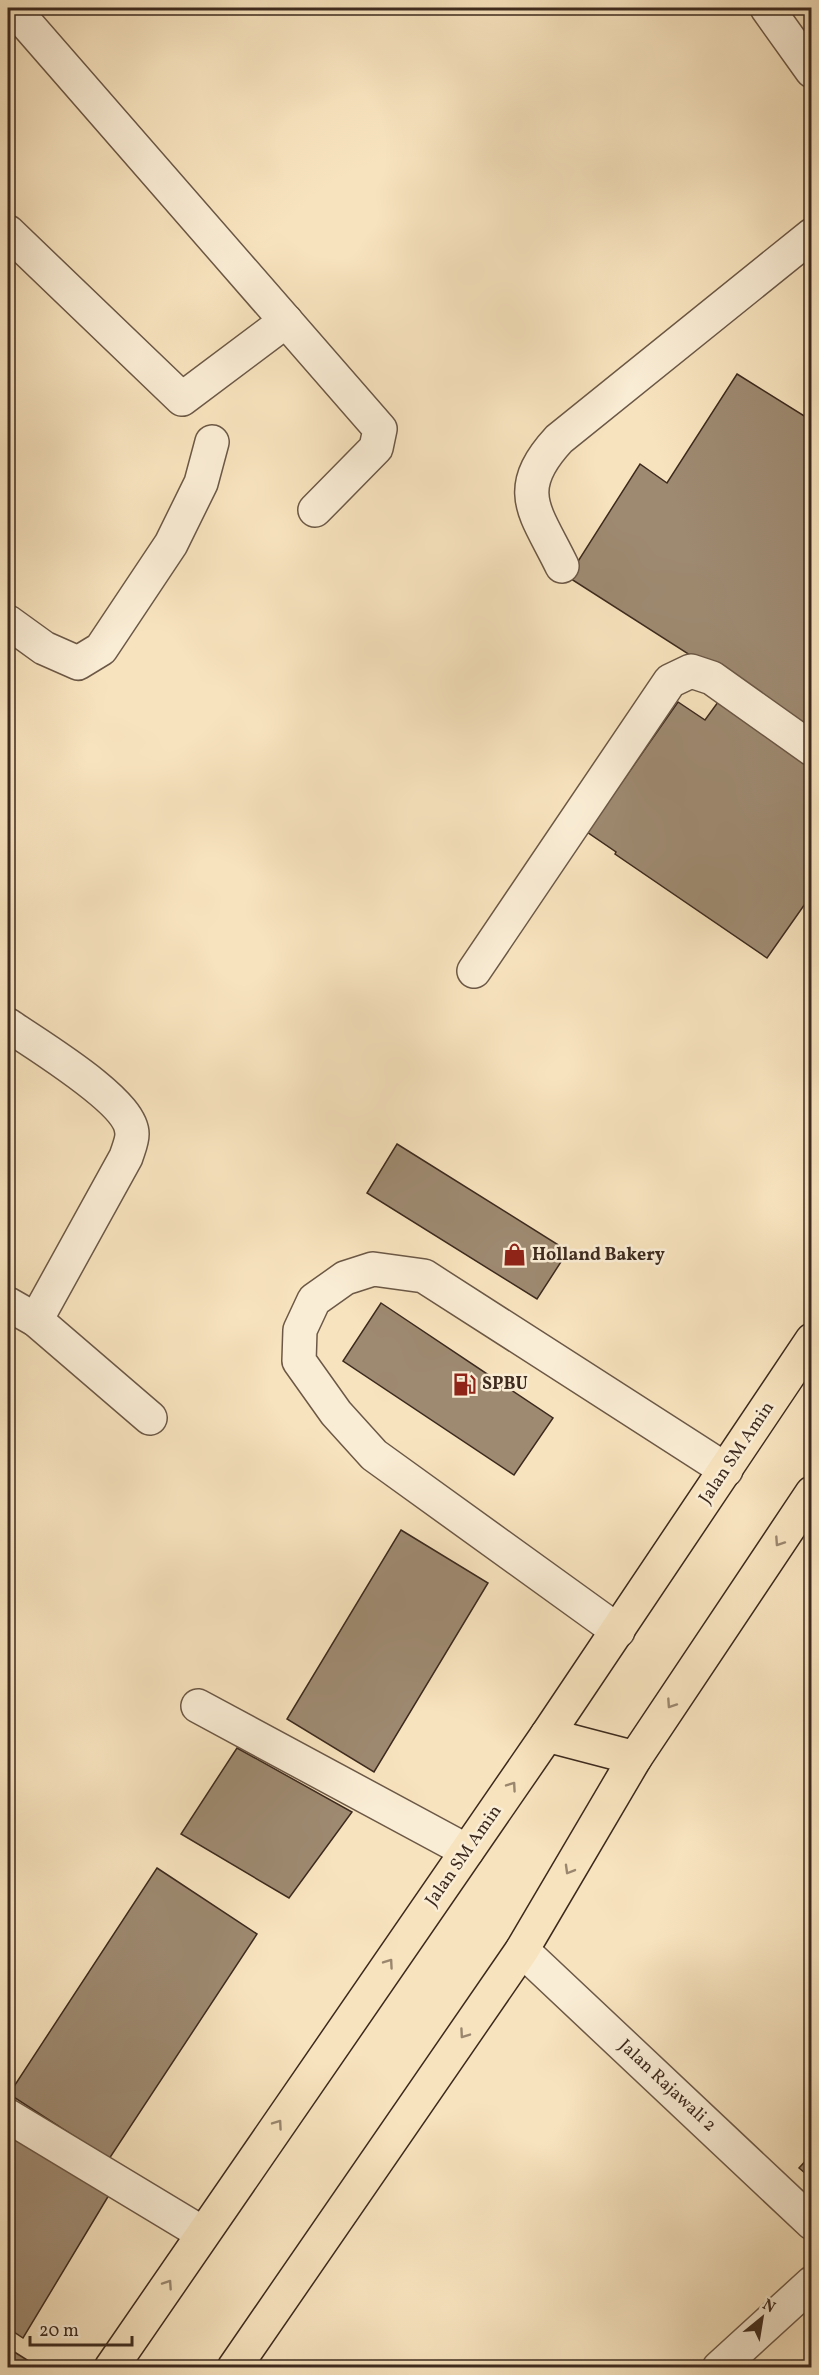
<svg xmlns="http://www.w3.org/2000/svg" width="819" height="2375" font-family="Vollkorn,serif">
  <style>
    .building { fill: #9e8a71; stroke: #3d2a1e; stroke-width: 1.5 }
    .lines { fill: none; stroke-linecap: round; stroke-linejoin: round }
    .minor-casing { stroke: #6c5846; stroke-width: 36 }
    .major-casing { stroke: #3d2a1e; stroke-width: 36 }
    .minor { stroke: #faedd5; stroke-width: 33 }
    .major { stroke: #f7e3be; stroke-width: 33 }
    .oneway { stroke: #9a866e }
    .labels { text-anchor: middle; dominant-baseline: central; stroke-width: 5; stroke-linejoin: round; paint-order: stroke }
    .poi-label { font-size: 18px; font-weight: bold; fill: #3d2a1e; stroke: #faedd5; text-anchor: start }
    .street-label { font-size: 18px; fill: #3d2a1e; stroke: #faedd5 }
  </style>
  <rect width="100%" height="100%" fill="#f7e3be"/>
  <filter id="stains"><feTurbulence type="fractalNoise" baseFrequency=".00333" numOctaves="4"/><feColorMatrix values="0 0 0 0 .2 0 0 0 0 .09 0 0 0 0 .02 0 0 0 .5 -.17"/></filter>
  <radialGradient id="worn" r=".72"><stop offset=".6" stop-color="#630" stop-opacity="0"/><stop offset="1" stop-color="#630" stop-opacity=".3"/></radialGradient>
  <g class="building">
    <path d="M 737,374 L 809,419 L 812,415 L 812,733 L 568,577 L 640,464 L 667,483 Z"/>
    <path d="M 721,698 L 812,759 L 812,894 L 767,958 L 615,854 L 616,852 L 587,832 L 678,702 L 705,720 Z"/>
    <path d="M 397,1144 L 568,1251 L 537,1299 L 367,1193 Z"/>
    <path d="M 381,1303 L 553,1418 L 514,1475 L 343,1361 Z"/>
    <path d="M 401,1530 L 488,1583 L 374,1772 L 287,1719 Z"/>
    <path d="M 237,1748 L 352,1812 L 289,1898 L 181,1834 Z"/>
    <path d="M 157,1868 L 257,1934 L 109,2159 L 9,2094 Z"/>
    <path d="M 8,2130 L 112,2190 L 23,2338 L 8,2328 Z"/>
    <path d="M 812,2154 L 812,2179 L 799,2168 Z"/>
    <path d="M 8,2348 L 40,2368 L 8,2368 Z"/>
  </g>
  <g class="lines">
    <defs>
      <g id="minor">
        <path d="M 13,8 L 380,429 L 376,448 L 315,510"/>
        <path d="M 767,8 L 812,71"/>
        <path d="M 8,232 L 182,399 L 286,321"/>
        <path d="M 562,566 C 536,512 511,491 559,439 L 812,235"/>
        <path d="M 8,622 L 44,648 L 78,663 L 101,649 L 171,544 L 201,483 L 212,442"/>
        <path d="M 474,971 L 670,681 L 691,671 L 712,678 L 812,749"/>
        <path d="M 8,1025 C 35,1044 132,1101 132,1134 C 132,1142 128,1150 126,1157 L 36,1320"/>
        <path d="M 8,1304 L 36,1320 L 150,1418"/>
        <path d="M 618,1631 L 374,1455 L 336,1413 L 299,1361 L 300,1330 L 314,1300 L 345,1278 L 373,1269 L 424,1276 L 726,1470"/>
        <path d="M 198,1706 L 467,1851"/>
        <path d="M 522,1950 L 812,2223"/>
        <path d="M 8,2116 L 202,2233"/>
        <path d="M 719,2368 L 812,2283"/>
      </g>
      <g id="major">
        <path d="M 547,1735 L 635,1758"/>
        <path d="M 111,2368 L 547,1735 L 812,1340"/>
        <path d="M 234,2368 L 522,1950 L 635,1758 L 812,1493"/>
      </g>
    </defs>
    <use href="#minor" class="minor-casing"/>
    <use href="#major" class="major-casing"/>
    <use href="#minor" class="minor"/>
    <use href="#major" class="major"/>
  </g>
  <defs><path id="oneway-chevron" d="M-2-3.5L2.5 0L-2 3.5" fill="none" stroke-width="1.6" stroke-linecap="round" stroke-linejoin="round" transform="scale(1.5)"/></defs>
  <g class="oneway">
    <use href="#oneway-chevron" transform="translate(779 1542) rotate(124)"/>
    <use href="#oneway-chevron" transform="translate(671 1704) rotate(124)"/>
    <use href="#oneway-chevron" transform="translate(512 1786) rotate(-55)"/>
    <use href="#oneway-chevron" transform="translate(569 1870) rotate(120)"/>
    <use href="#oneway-chevron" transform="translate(389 1963) rotate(-55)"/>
    <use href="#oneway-chevron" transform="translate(464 2034) rotate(125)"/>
    <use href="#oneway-chevron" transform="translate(278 2124) rotate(-55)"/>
    <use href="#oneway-chevron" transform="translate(168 2284) rotate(-56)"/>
  </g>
  <defs>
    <symbol id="shop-bare" viewBox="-9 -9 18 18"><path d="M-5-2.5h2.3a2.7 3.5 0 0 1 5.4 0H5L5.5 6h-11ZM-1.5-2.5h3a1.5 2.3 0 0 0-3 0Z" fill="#8f2418" stroke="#faedd5" stroke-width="2.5" paint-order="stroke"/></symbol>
    <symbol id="fuel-bare" viewBox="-9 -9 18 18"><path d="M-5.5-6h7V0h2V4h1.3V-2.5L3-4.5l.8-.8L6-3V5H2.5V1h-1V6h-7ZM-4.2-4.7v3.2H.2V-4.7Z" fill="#8f2418" stroke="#faedd5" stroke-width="2.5" paint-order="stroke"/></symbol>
  </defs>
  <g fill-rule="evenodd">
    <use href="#shop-bare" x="498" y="1238" width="33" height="33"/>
    <use href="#fuel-bare" x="448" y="1368" width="33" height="33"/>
  </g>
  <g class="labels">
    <g class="poi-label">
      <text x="532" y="1255">Holland Bakery</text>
      <text x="482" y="1384">SPBU</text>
    </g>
    <g class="street-label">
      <text transform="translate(737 1453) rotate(-56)">Jalan SM Amin</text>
      <text transform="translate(464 1856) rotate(-55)">Jalan SM Amin</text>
      <text transform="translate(667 2086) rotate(43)">Jalan Rajawali 2</text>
    </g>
  </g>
  <rect width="819" height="2375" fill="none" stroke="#f7e3be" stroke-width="30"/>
  <rect x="9" y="9" width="801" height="2357" fill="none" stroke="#3d2a1e" stroke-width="3"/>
  <rect x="15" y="15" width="789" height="2345" fill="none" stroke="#3d2a1e" stroke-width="1.5"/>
  <g transform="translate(762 2318) rotate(30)" stroke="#faedd5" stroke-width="4.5" paint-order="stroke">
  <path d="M0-4.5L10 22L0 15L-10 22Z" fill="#3d2a1e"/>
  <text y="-9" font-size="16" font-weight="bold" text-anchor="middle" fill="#3d2a1e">N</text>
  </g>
  <path d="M30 2336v9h102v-9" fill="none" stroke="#3d2a1e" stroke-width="3"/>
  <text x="39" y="2336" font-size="18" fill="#3d2a1e" stroke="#faedd5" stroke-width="4.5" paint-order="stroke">20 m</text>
  <rect width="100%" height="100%" filter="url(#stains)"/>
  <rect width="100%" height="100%" fill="url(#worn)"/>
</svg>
